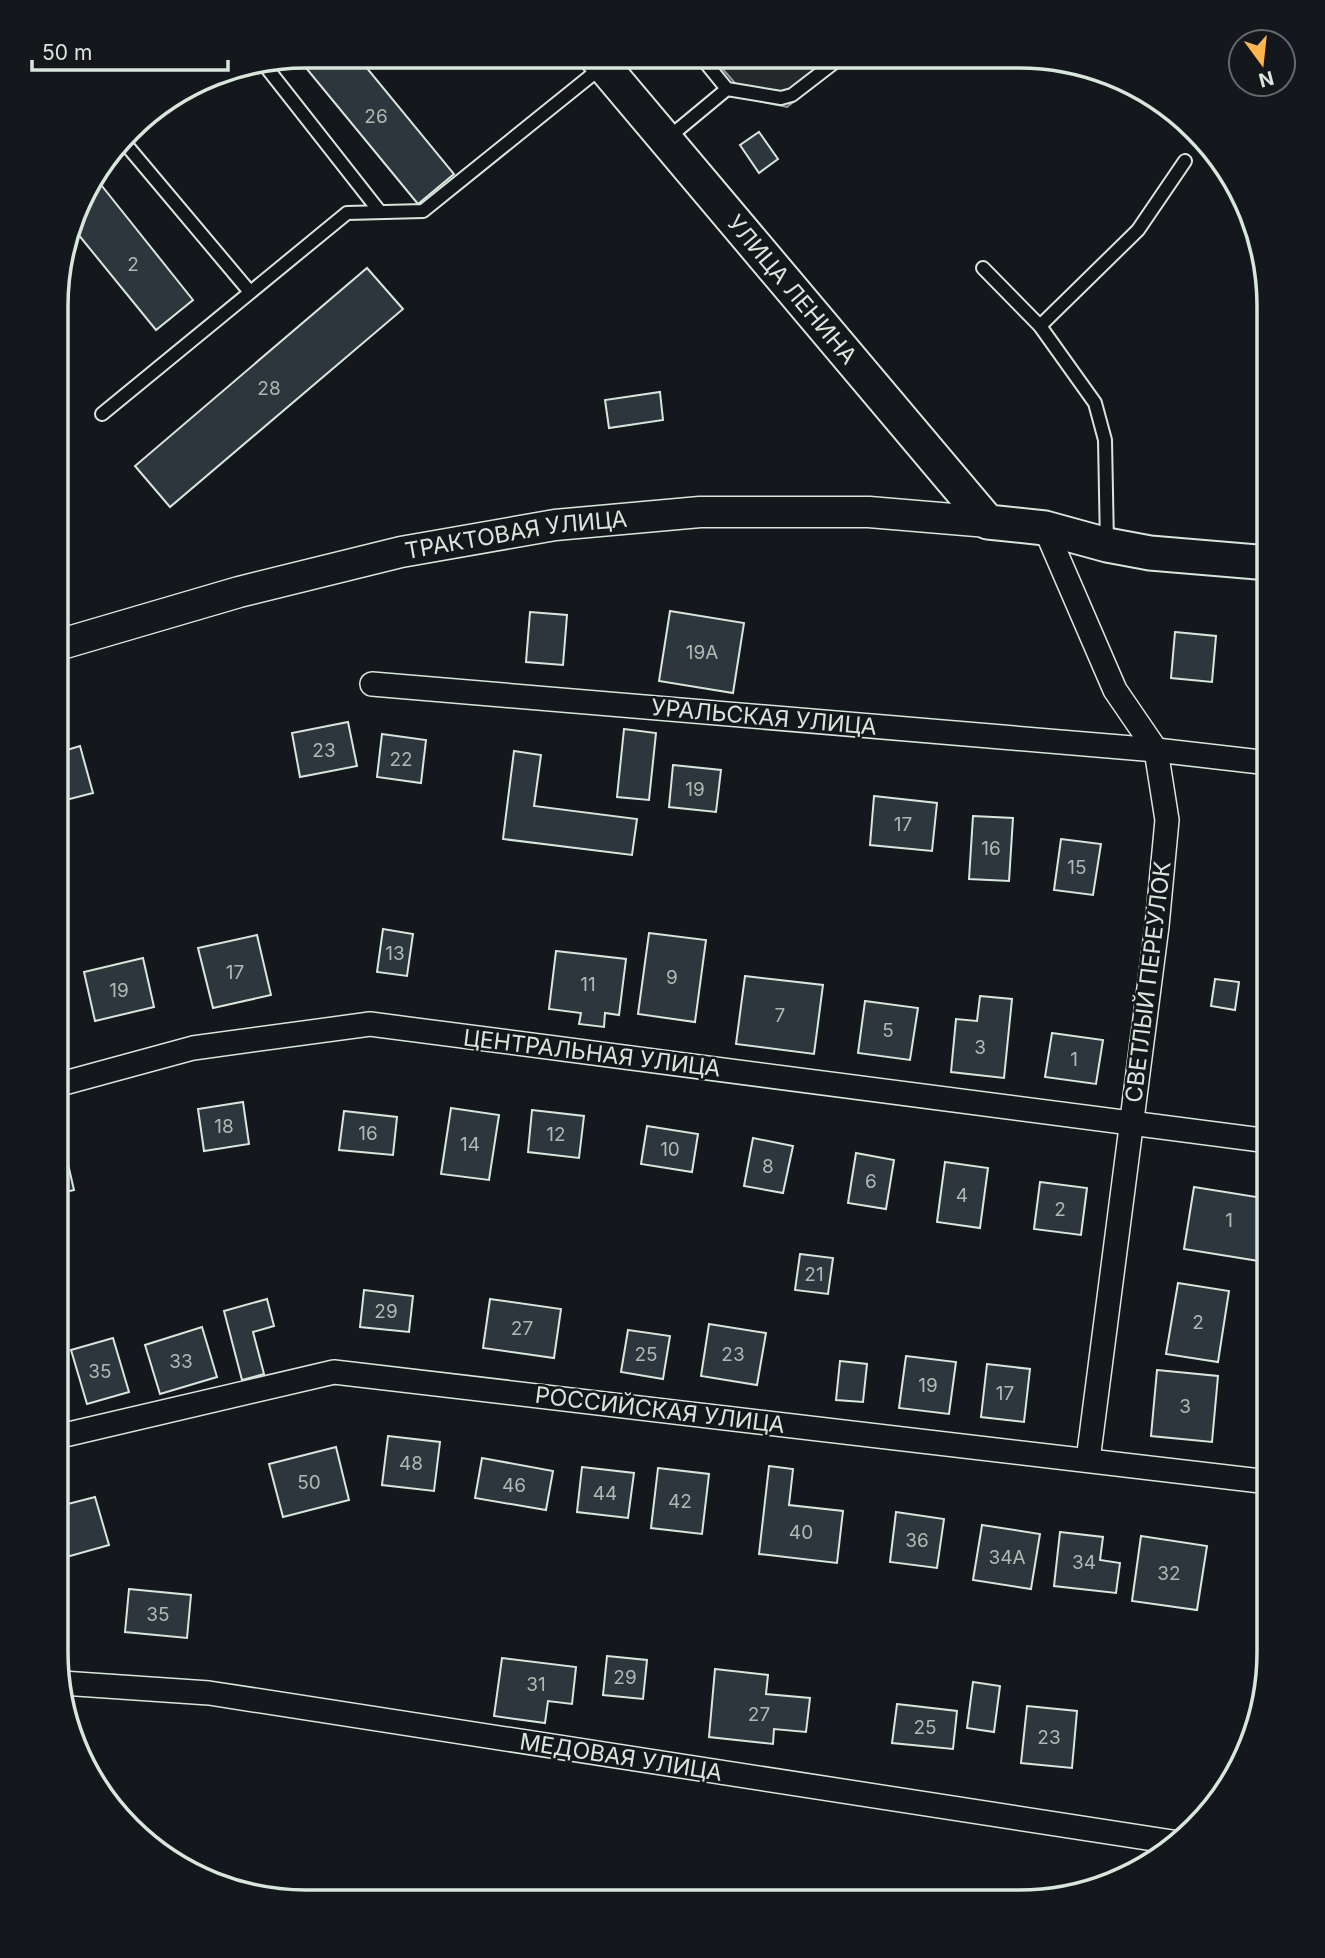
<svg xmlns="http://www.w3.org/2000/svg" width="1325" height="1958" font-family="Inter,sans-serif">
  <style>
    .parking { fill: #24282b; stroke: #939e99; stroke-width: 2 }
    .building { fill: #2c363c; stroke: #d8e6dc; stroke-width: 2 }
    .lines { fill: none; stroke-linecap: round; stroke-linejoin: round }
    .service-casing { stroke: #d8e6dc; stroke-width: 16 }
    .minor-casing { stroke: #d8e6dc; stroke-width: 26 }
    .tertiary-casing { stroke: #d8e6dc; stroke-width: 33 }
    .secondary-casing { stroke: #d8e6dc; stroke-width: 37 }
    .service { stroke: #14181c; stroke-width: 12 }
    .minor { stroke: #14181c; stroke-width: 23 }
    .tertiary { stroke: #14181c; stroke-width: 30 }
    .secondary { stroke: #14181c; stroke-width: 33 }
    .labels { text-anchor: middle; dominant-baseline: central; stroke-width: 5; stroke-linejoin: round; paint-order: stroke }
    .number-label { font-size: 19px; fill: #adbab4 }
    .street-label { font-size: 23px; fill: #d8e6dc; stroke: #14181c }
    .rim { fill: none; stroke: #d8e6dc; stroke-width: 3.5 }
  </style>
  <rect width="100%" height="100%" fill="#14181c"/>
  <path class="parking" d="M 712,57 L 849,58 L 787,107 L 749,99 Z"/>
  <g class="building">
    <path d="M 306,56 L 357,56 L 454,174 L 418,204 L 297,57 Z"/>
    <path d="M 759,132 L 778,159 L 759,173 L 740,145 Z"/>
    <path d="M 94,176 L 193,300 L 156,330 L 73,228 L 89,181 Z"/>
    <path d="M 367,268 L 403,309 L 170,507 L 135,466 Z"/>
    <path d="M 660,392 L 663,420 L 609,428 L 605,400 Z"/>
    <path d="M 670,611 L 744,623 L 733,693 L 659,681 Z"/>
    <path d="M 530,612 L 567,615 L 563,665 L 526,662 Z"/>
    <path d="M 1175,632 L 1216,636 L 1212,682 L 1171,678 Z"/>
    <path d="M 348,722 L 357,766 L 300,777 L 292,733 Z"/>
    <path d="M 624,729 L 656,733 L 649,800 L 617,797 Z"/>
    <path d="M 382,734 L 426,740 L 421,783 L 377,777 Z"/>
    <path d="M 80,746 L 93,793 L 58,802 L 57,753 Z"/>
    <path d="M 514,751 L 541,755 L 534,806 L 637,819 L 632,855 L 503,839 Z"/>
    <path d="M 673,765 L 721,770 L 716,812 L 669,807 Z"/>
    <path d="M 874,796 L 937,803 L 932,851 L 870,845 Z"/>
    <path d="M 973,816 L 1013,818 L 1009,881 L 969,879 Z"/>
    <path d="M 1061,839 L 1101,844 L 1093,895 L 1054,890 Z"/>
    <path d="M 383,929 L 413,934 L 407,976 L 377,972 Z"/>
    <path d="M 649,933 L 706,940 L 695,1022 L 638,1014 Z"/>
    <path d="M 257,935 L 271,995 L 213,1008 L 198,948 Z"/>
    <path d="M 556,951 L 626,959 L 619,1015 L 605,1013 L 604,1027 L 579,1024 L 581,1013 L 549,1009 Z"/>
    <path d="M 143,958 L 154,1007 L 95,1021 L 84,972 Z"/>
    <path d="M 745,976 L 823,985 L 814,1054 L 736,1044 Z"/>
    <path d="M 1215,979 L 1239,982 L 1235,1010 L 1211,1006 Z"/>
    <path d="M 980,996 L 1012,999 L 1004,1078 L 951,1072 L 956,1019 L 977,1021 Z"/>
    <path d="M 865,1001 L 918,1008 L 910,1060 L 858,1053 Z"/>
    <path d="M 1052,1033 L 1103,1040 L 1096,1084 L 1045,1077 Z"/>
    <path d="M 243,1102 L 249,1144 L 204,1151 L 198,1109 Z"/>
    <path d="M 451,1108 L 499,1115 L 489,1180 L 441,1174 Z"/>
    <path d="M 532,1110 L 584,1116 L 579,1158 L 528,1152 Z"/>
    <path d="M 344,1111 L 397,1117 L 393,1155 L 339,1150 Z"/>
    <path d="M 647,1126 L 698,1134 L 692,1172 L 641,1164 Z"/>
    <path d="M 753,1138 L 793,1146 L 783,1193 L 744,1186 Z"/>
    <path d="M 65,1151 L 74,1190 L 57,1194 L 57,1153 Z"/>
    <path d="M 856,1153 L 894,1160 L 886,1209 L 848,1203 Z"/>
    <path d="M 945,1162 L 988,1168 L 980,1228 L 937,1222 Z"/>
    <path d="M 1040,1182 L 1087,1188 L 1081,1235 L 1034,1229 Z"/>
    <path d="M 1194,1187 L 1269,1199 L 1269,1240 L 1265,1262 L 1184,1249 Z"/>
    <path d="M 800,1254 L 833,1258 L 828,1294 L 795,1290 Z"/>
    <path d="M 1178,1283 L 1229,1291 L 1218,1362 L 1166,1354 Z"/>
    <path d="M 364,1290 L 413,1296 L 409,1332 L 360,1327 Z"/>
    <path d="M 267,1299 L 274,1326 L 253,1332 L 264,1374 L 242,1380 L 224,1311 Z"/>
    <path d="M 490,1299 L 561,1309 L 554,1358 L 483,1348 Z"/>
    <path d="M 709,1324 L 766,1333 L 757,1385 L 701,1376 Z"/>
    <path d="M 202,1327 L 217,1377 L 160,1394 L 145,1345 Z"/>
    <path d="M 628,1330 L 670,1336 L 663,1379 L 621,1372 Z"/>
    <path d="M 113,1338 L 129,1392 L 87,1404 L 71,1350 Z"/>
    <path d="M 906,1356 L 956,1362 L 949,1414 L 899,1408 Z"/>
    <path d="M 840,1361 L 867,1364 L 863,1402 L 836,1400 Z"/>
    <path d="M 987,1364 L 1030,1369 L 1024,1422 L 981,1417 Z"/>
    <path d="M 1157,1370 L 1218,1376 L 1212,1442 L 1151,1436 Z"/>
    <path d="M 388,1436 L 440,1442 L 434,1491 L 382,1485 Z"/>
    <path d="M 336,1447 L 349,1500 L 283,1517 L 269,1464 Z"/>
    <path d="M 482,1458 L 553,1471 L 546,1510 L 475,1498 Z"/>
    <path d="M 769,1466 L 793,1469 L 789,1505 L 843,1511 L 837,1563 L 759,1554 Z"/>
    <path d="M 582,1467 L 634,1473 L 628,1518 L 577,1512 Z"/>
    <path d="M 658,1468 L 709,1474 L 702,1534 L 651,1528 Z"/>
    <path d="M 95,1497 L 109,1545 L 56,1560 L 56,1507 Z"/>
    <path d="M 896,1512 L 944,1519 L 937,1568 L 890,1562 Z"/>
    <path d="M 982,1525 L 1040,1534 L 1031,1589 L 973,1580 Z"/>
    <path d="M 1060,1532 L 1103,1537 L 1100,1560 L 1120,1563 L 1116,1593 L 1054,1586 Z"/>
    <path d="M 1141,1536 L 1207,1546 L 1197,1610 L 1132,1601 Z"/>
    <path d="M 129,1589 L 191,1595 L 187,1638 L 125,1632 Z"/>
    <path d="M 607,1656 L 647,1660 L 643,1699 L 603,1695 Z"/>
    <path d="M 502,1658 L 576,1667 L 572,1704 L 548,1701 L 545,1723 L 494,1716 Z"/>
    <path d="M 715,1669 L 768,1675 L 766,1694 L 810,1698 L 806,1732 L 774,1729 L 773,1744 L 709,1737 Z"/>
    <path d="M 973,1682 L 1000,1686 L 994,1732 L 967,1728 Z"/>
    <path d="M 897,1704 L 957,1711 L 953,1749 L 892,1743 Z"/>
    <path d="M 1027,1706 L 1077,1711 L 1072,1768 L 1021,1763 Z"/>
  </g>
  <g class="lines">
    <defs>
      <g id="service">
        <path d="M 701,57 L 727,89 L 781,98 L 792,95 L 840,58"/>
        <path d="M 263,63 L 380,212"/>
        <path d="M 668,138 L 727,89"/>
        <path d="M 123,141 L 250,292"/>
        <path d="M 983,268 L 1040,326 L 1095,403 L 1105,440 L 1107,544"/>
        <path d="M 1040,326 L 1138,230 L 1185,161"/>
        <path d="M 102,414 L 347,213 L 423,211 L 603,66"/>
      </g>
      <g id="minor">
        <path d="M 1045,528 L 1115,690 L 1156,750 L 1167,820 L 1157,926 L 1088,1460"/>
        <path d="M 372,684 L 1156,750 L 1269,763"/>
        <path d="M 57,1085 L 193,1048 L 370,1024 L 1269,1141"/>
        <path d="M 56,1437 L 334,1372 L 1269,1482"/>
        <path d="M 62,1683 L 209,1693 L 1179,1843"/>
      </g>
      <g id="tertiary">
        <path id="s1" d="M 58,645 L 239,592 L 401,552 L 555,525 L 700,512 L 869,512 L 988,522"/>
      </g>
      <g id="secondary">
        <path id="s2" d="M 596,57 L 988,522 L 1045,528 L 1107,545 L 1150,553 L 1269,563"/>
      </g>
    </defs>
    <use href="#service" class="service-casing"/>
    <use href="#minor" class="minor-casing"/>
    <use href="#tertiary" class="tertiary-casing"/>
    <use href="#secondary" class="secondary-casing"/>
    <use href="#service" class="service"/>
    <use href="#minor" class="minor"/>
    <use href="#tertiary" class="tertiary"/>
    <use href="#secondary" class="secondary"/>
  </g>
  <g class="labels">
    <g class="number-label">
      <text x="376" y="116">26</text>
      <text x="133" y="264">2</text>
      <text x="269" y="388">28</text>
      <text x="702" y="652">19А</text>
      <text x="324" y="750">23</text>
      <text x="401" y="759">22</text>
      <text x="695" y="789">19</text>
      <text x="903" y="824">17</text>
      <text x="991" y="848">16</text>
      <text x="1077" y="867">15</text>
      <text x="395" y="953">13</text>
      <text x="235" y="972">17</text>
      <text x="672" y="977">9</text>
      <text x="588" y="984">11</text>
      <text x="119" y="990">19</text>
      <text x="780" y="1015">7</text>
      <text x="888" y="1030">5</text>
      <text x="980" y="1047">3</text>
      <text x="1074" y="1059">1</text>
      <text x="224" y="1126">18</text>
      <text x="368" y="1133">16</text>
      <text x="556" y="1134">12</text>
      <text x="470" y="1144">14</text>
      <text x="670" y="1149">10</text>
      <text x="768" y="1166">8</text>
      <text x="871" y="1181">6</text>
      <text x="962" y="1195">4</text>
      <text x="1060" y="1209">2</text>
      <text x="1229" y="1220">1</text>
      <text x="814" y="1274">21</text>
      <text x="386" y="1311">29</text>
      <text x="1198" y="1322">2</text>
      <text x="522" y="1328">27</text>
      <text x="646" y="1354">25</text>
      <text x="733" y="1354">23</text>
      <text x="181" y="1361">33</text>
      <text x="100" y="1371">35</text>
      <text x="928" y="1385">19</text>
      <text x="1005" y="1393">17</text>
      <text x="1185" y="1406">3</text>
      <text x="411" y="1463">48</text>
      <text x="309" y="1482">50</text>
      <text x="514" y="1485">46</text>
      <text x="605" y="1493">44</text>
      <text x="680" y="1501">42</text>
      <text x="801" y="1532">40</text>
      <text x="917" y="1540">36</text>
      <text x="1007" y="1557">34А</text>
      <text x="1084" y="1562">34</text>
      <text x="1169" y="1573">32</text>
      <text x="158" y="1614">35</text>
      <text x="625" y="1677">29</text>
      <text x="536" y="1684">31</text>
      <text x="759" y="1714">27</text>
      <text x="925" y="1727">25</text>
      <text x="1049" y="1737">23</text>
    </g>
    <g class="street-label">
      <text stroke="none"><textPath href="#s2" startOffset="304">УЛИЦА ЛЕНИНА</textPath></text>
      <text stroke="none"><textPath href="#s1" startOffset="472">ТРАКТОВАЯ УЛИЦА</textPath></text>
      <text transform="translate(764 717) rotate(5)">УРАЛЬСКАЯ УЛИЦА</text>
      <text transform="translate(1148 982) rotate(-83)">СВЕТЛЫЙ ПЕРЕУЛОК</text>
      <text transform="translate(592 1053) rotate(7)">ЦЕНТРАЛЬНАЯ УЛИЦА</text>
      <text transform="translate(660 1410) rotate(7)">РОССИЙСКАЯ УЛИЦА</text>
      <text transform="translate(621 1757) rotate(9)">МЕДОВАЯ УЛИЦА</text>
    </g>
  </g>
  <path d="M0 0H1325V1958H0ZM306 68H1019A238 238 0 0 1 1257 306V1652A238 238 0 0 1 1019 1890H306A238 238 0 0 1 68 1652V306A238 238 0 0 1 306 68Z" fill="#14181c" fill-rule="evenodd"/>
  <path class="rim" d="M306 68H1019A238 238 0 0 1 1257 306V1652A238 238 0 0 1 1019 1890H306A238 238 0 0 1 68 1652V306A238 238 0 0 1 306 68Z"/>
  <g transform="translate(1262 63) rotate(165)"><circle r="33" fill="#14181c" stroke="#626a69" stroke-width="2"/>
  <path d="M0-5L12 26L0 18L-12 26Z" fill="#ffb74d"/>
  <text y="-10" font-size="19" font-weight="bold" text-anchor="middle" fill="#d8e6dc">N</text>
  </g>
  <path d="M32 60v10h196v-10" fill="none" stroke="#d8e6dc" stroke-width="3.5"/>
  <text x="42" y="60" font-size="21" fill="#d8e6dc" stroke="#14181c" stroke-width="5" paint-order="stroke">50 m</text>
</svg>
